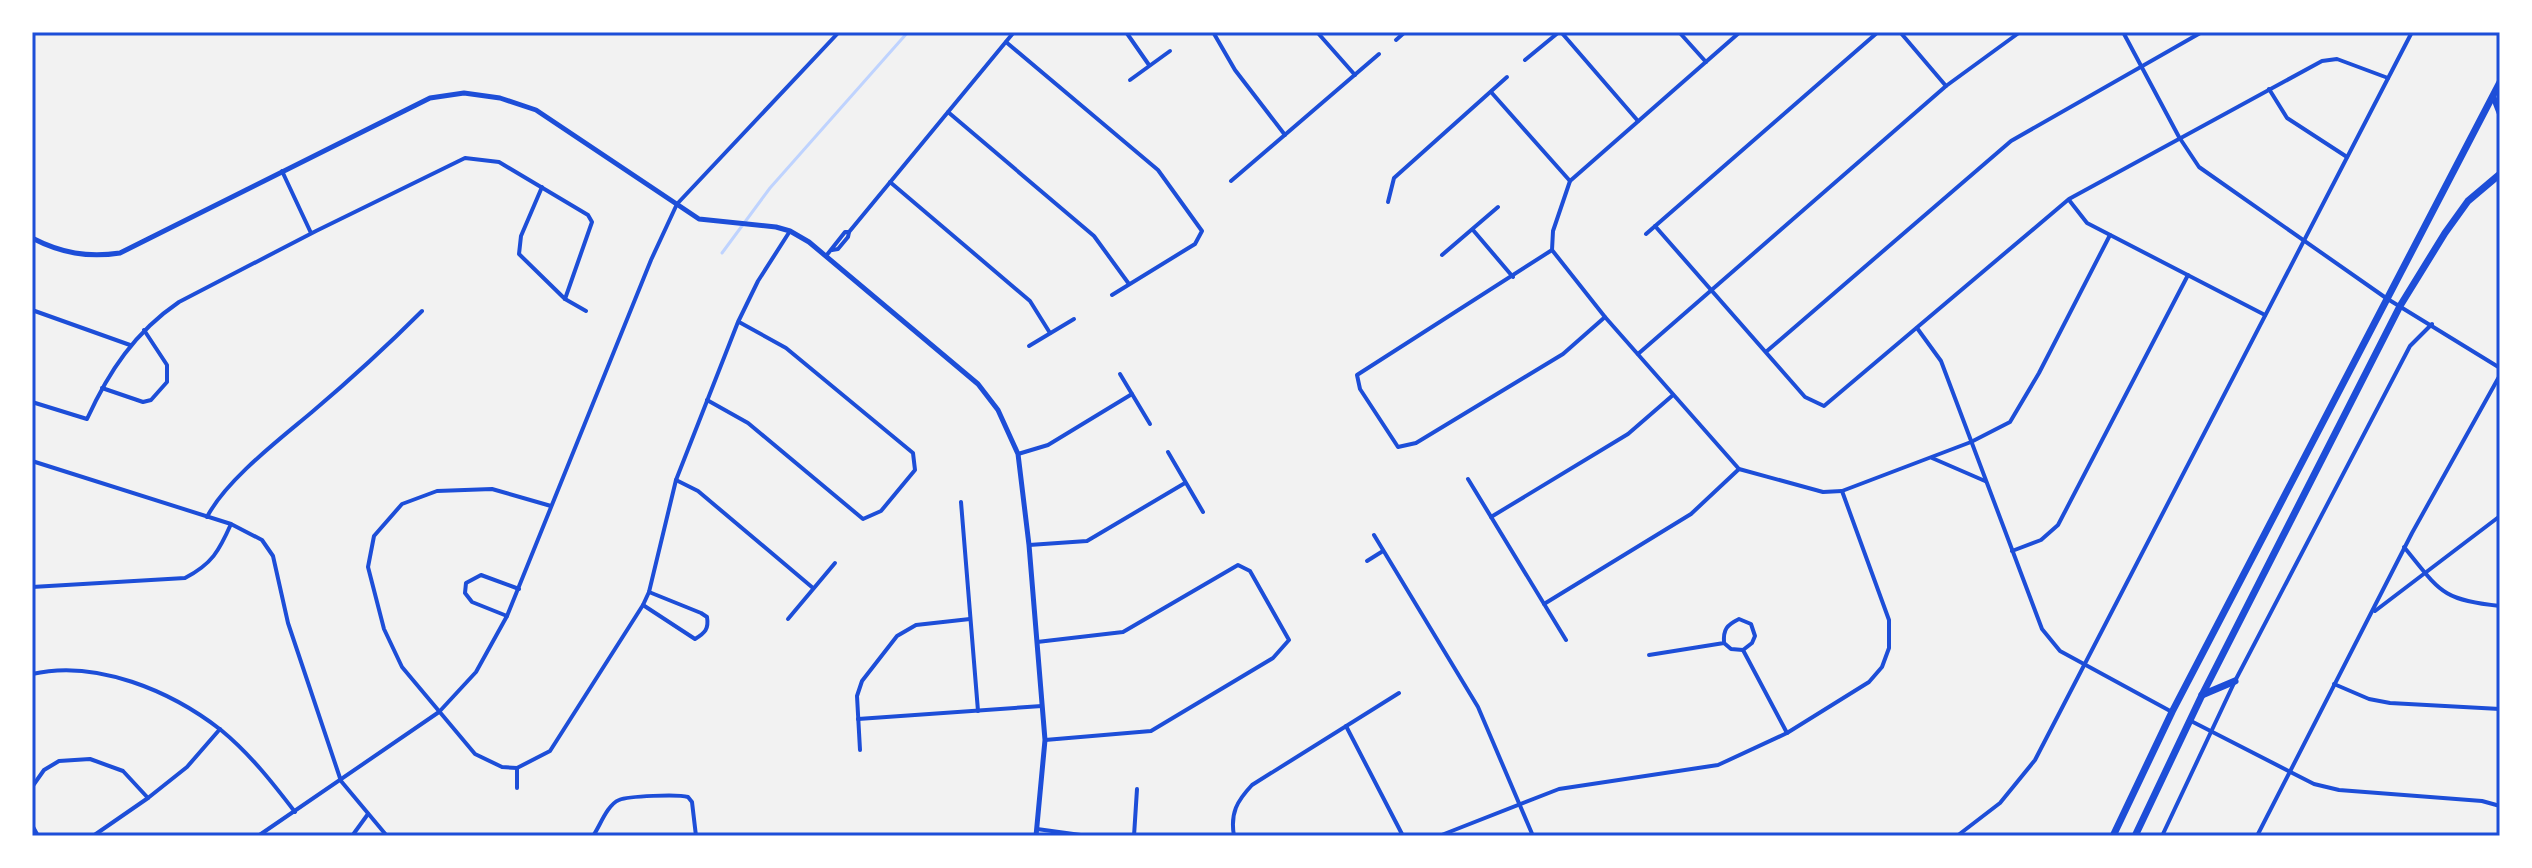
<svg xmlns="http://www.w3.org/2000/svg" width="2532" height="868" font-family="Helvetica,sans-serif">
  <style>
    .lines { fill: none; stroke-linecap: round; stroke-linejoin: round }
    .stream { stroke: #bfd3fe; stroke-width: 3 }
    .minor { stroke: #1d4ed8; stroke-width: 4 }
    .tertiary { stroke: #1d4ed8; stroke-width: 5 }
    .secondary { stroke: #1d4ed8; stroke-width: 6 }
    .trunk { stroke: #1d4ed8; stroke-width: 7 }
    .neatline { fill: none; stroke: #1d4ed8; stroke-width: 3 }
  </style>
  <rect width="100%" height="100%" fill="#f2f2f2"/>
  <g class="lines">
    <path class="stream" d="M 722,253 L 770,188 L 908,32"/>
    <g class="minor">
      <path d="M 1126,32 L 1149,65"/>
      <path d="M 1213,32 L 1235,70 L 1285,135"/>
      <path d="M 1317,32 L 1355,75"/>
      <path d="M 1561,32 L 1638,121"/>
      <path d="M 1679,32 L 1706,62"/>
      <path d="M 1900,32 L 1946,86"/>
      <path d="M 2123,32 L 2179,137 L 2199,167 L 2386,298 L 2500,368"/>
      <path d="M 1396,40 L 1405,32"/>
      <path d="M 1006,42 L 1158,170 L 1202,231 L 1195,244 L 1112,295"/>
      <path d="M 1525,60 L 1559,32"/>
      <path d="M 1130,80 L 1170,51"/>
      <path d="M 2269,89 L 2287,118 L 2347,157"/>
      <path d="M 1491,92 L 1570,181"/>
      <path d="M 948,112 L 1094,236 L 1129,284"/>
      <path d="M 282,171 L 311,233"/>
      <path d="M 1231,181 L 1379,54"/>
      <path d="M 890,182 L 1030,301 L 1050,333"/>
      <path d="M 542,187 L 521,236 L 519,254 L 565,299 L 586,311"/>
      <path d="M 2069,200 L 2087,223 L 2265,315"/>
      <path d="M 1388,202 L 1394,178 L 1507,77"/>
      <path d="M 1655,226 L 1805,397 L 1824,406 L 2069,199 L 2322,61 L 2337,59 L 2388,78"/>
      <path d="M 1473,230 L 1513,277"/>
      <path d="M 1646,234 L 1878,32"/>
      <path d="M 832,250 L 838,249 L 848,237 L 849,232 L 1014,32"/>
      <path d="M 1552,250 L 1605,317 L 1739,469 L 1823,492 L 1842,491 L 1971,442 L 2010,422 L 2039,373 L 2110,235"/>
      <path d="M 1442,255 L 1498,207"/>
      <path d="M 826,256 L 845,232 L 849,232"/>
      <path d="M 32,310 L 130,345"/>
      <path d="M 1605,317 L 1563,354 L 1416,443 L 1398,447 L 1360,389 L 1357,375 L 1552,250 L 1553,231 L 1570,181 L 1740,32"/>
      <path d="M 1917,328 L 1941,361 L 2042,629 L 2060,651 L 2172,712"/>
      <path d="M 1029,346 L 1074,319"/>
      <path d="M 1767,351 L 2011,141 L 2202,32"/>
      <path d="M 1638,354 L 1946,86 L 2020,32"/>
      <path d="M 1120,374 L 1150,424"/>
      <path d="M 102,388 L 143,402 L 151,400 L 167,382 L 167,365 L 144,330"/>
      <path d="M 707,400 L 748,423 L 863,519 L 881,511 L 915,470 L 913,453 L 786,348 L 739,322"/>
      <path d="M 32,402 L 87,419 C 109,371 135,332 179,302 L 316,231 L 465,158 L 499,162 L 588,215 L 592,222 L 565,299"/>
      <path d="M 1168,452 L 1203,512"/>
      <path d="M 1018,454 L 1048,445 L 1132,394"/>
      <path d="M 1932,458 L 1985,481"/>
      <path d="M 32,461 L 231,524 L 262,540 L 273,556 L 288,623 L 341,781 L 387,836"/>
      <path d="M 1468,479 L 1566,640"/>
      <path d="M 676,480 L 698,491 L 813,588"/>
      <path d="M 961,502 L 978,711"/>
      <path d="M 551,506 L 492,489 L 437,491 L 402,504 L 374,536 L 368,567 L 384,629 L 402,667 L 475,754 L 502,767 L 517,768 L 550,751 L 643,605 L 649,592 L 676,480 L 738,322 L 758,281 L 790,231"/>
      <path d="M 207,517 C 226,480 280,439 312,412 C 351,379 387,346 422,311"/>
      <path d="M 1491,517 L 1628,434 L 1673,395"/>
      <path d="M 1374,535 L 1478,707 L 1533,836"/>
      <path d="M 1029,545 L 1087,541 L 1185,483"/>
      <path d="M 2404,547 C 2440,591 2441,600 2500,606"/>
      <path d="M 2012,551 L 2041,540 L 2058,525 L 2188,275"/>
      <path d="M 1367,561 L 1383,551"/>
      <path d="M 32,587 L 185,578 C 212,564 219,551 231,524"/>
      <path d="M 1544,604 L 1691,514 L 1739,469"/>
      <path d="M 643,605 L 695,639 C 705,633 709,629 707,617 L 701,613 L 649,592"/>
      <path d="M 2375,611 L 2500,516"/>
      <path d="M 507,616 L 472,602 L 465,593 L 466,583 L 481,575 L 519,589"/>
      <path d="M 788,619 L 835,563"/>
      <path d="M 1037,642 L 1123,632 L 1238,565 L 1250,571 L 1289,640 L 1273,658 L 1151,731 L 1045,740"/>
      <path d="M 1743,650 L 1787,733"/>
      <path d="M 1649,655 L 1724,643 L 1731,649 L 1743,650 L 1752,643 L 1755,636 L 1751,624 L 1739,619 C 1727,625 1723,629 1724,643"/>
      <path d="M 32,674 C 96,659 171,691 221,730 C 250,754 272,782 295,812"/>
      <path d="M 2334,684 L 2369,699 L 2390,703 L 2500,709"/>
      <path d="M 858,719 L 1042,706"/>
      <path d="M 2191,721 L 2314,784 L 2339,790 L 2482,801 L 2500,806"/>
      <path d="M 1346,726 L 1403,836"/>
      <path d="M 860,750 L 857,696 L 862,681 L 897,636 L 916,625 L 970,619"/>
      <path d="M 32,787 L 44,770 L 59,761 L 90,759 L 123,771 L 148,798"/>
      <path d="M 517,788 L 517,768"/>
      <path d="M 32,825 L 38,836"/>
      <path d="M 1037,829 L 1088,836"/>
      <path d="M 93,836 L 148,798 L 187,767 L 220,729"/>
      <path d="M 258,836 L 439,712 L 476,672 L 507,616 L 651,260 L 677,204 L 839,32"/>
      <path d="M 352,836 L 368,814"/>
      <path d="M 593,836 C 600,826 607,805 619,800 C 628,796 678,794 688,797 L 692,802 L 696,836"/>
      <path d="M 1134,836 L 1137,789"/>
      <path d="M 1234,836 C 1230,813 1237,801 1252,785 L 1399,693"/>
      <path d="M 1439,836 L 1559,789 L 1718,765 L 1787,733 L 1869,682 L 1882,667 L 1889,648 L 1889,620 L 1842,491"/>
      <path d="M 1957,836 L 2000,803 L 2035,760 L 2412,32"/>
      <path d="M 2162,836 L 2235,681 L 2410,346 L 2432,324"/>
      <path d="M 2257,836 L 2412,533 L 2500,375"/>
    </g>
    <path class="tertiary" d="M 32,238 C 61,253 88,258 120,253 L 430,98 L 464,93 L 500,98 L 536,110 L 699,219 L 776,227 L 790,231 L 809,242 L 978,384 L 998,410 L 1018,454 L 1029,545 L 1045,740 L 1036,836"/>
    <path class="secondary" d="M 2493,96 L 2500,114"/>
    <g class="trunk">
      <path d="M 2202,695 L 2235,681"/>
      <path d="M 2113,836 L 2172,712 L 2500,82"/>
      <path d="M 2135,836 L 2202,695 L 2400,306 L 2445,233 L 2468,201 L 2500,174"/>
    </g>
  </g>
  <rect width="2532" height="868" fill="none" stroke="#ffffff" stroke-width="68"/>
  <rect x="34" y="34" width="2464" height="800" class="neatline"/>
</svg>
